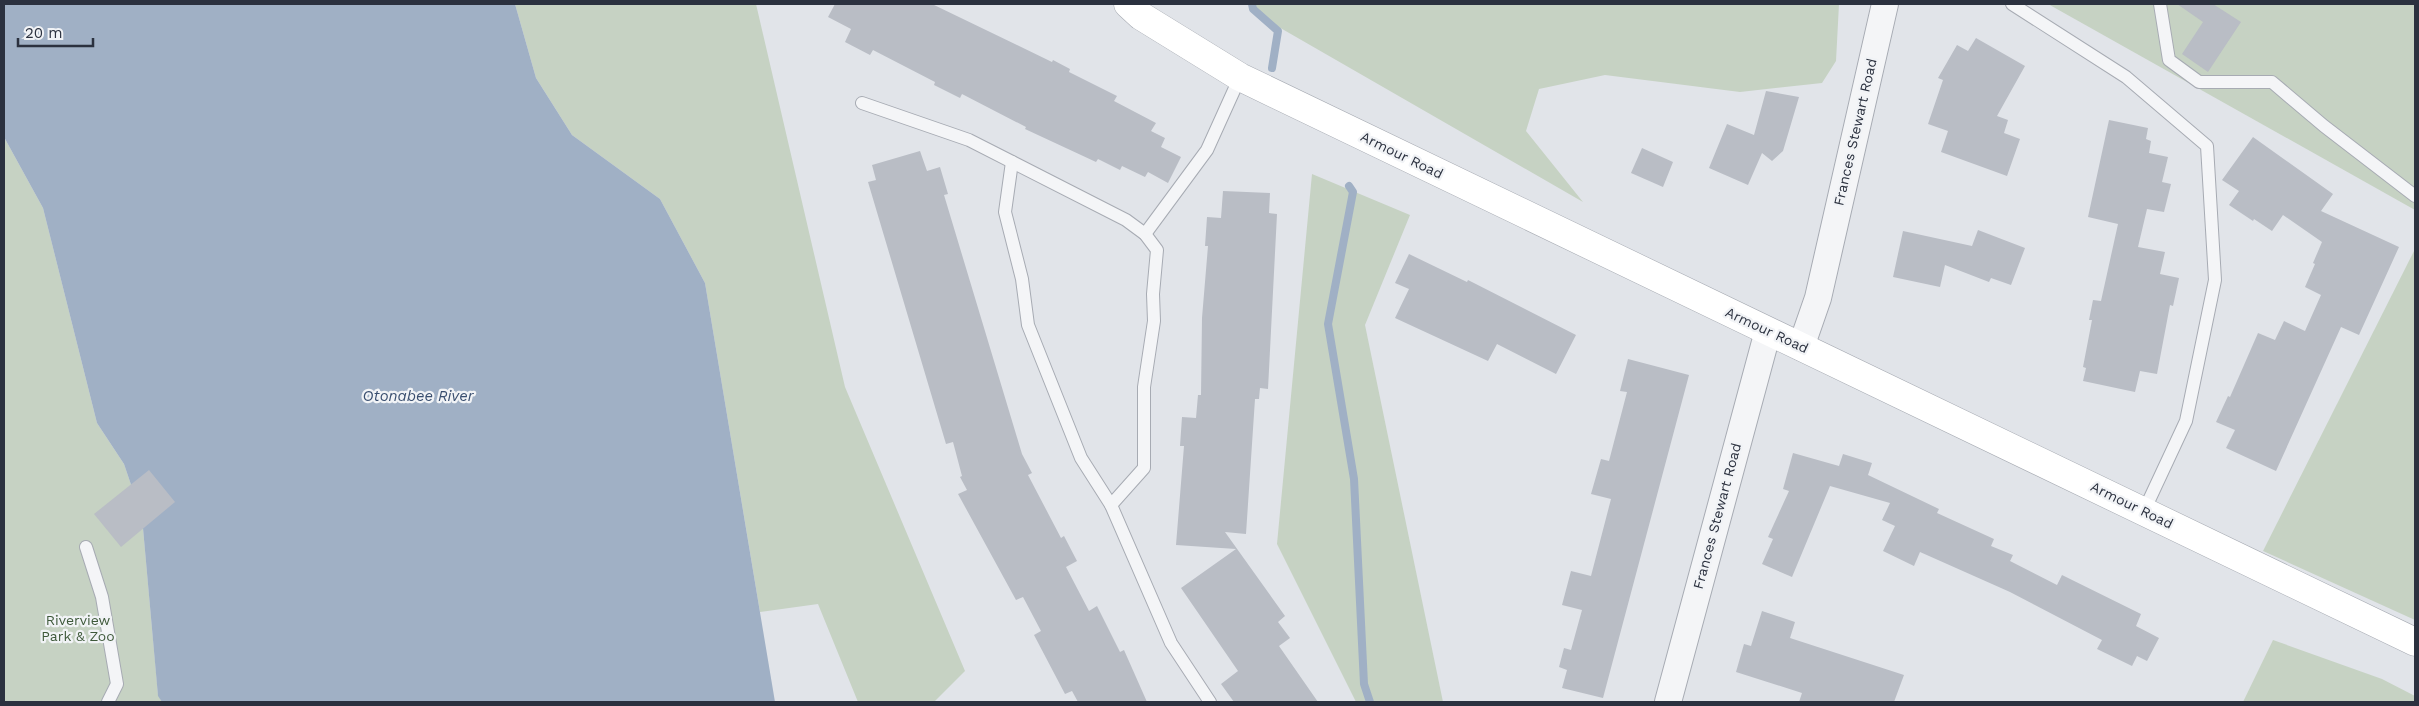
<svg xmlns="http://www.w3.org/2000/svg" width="2419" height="706" font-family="'Work Sans',sans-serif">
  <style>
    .green { fill: #c6d2c3 }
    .water { fill: #a0b0c5 }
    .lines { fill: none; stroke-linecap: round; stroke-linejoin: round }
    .stream { stroke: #a0b0c5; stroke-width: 8 }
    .building { fill: #b9bdc5 }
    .service-casing { stroke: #a7abb3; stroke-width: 14 }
    .minor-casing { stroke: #a7abb3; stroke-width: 28 }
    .secondary-casing { stroke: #a7abb3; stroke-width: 29 }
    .service { stroke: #f4f5f7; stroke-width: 12 }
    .minor { stroke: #f4f5f7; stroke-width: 26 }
    .secondary { stroke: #fff; stroke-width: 28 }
    .labels { text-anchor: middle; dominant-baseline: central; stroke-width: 4.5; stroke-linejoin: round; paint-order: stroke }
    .street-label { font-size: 14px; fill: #2b313f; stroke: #f1f3f6 }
    .park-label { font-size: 14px; fill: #3e593a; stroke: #f1f3f6 }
    .water-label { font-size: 15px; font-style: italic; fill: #394e6f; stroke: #f1f3f6 }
  </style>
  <rect width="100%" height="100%" fill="#e1e4e9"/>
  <g class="green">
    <path d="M 515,4 L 756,4 L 845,387 L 965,671 L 934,702 L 858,702 L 818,604 L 760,612 L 705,283 L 660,199 L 572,135 L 536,78 Z"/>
    <path d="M 1249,4 L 1839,4 L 1836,61 L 1822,83 L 1740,92 L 1605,75 L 1539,89 L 1526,131 L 1583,202 L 1251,11 Z"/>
    <path d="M 2048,4 L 2415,4 L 2415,210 Z"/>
    <path d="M 4,137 L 43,208 L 97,423 L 124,464 L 142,517 L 158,695 L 162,702 L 4,702 Z"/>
    <path d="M 1312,174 L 1410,215 L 1365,325 L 1443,702 L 1356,702 L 1277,544 Z"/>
    <path d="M 2415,249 L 2415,620 L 2263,551 Z"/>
    <path d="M 2273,640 L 2382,679 L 2415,696 L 2415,702 L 2243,702 Z"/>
  </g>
  <path class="water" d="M 4,4 L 515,4 L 536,78 L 572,135 L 660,199 L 705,283 L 775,702 L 162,702 L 158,696 L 142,517 L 124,464 L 97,423 L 43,208 L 4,137 Z"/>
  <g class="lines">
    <g class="stream">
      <path d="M 1252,4 L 1253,9 L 1278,31 L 1272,68"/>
      <path d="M 1349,186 L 1353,192 L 1328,324 L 1354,479 L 1364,684 L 1370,702"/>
    </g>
  </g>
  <g class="building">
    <path d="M 835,4 L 932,4 L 1052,62 L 1053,60 L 1070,69 L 1069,72 L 1117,96 L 1114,101 L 1156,123 L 1151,131 L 1165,138 L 1161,147 L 1181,157 L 1168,183 L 1148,172 L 1145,177 L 1122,166 L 1120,170 L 1098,159 L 1096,162 L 1025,129 L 1026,127 L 962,94 L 960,98 L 934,85 L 935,82 L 873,50 L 870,55 L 845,42 L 851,29 L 828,17 Z"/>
    <path d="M 2177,4 L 2213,4 L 2241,22 L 2208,72 L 2182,54 L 2203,22 Z"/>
    <path d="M 1976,38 L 2025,66 L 1997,116 L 2008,120 L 2004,133 L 2020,139 L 2007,176 L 1941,152 L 1948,131 L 1928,124 L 1943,80 L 1938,78 L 1957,45 L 1968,51 Z"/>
    <path d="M 1766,91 L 1799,97 L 1783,151 L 1772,161 L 1762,153 L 1748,185 L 1709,168 L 1727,124 L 1754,135 Z"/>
    <path d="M 2109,120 L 2148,128 L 2146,139 L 2151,141 L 2149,153 L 2168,157 L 2162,182 L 2171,184 L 2164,212 L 2147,209 L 2138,247 L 2165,252 L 2160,274 L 2179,278 L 2173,306 L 2170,305 L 2157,374 L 2140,371 L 2135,392 L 2083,381 L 2086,368 L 2083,367 L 2092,320 L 2089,320 L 2093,300 L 2101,301 L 2118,224 L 2088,217 Z"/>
    <path d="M 2253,137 L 2333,194 L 2321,211 L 2399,247 L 2359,335 L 2341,327 L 2276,471 L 2226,448 L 2235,430 L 2216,422 L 2228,396 L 2230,397 L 2258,333 L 2275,340 L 2284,321 L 2305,331 L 2321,295 L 2305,287 L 2315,264 L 2313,263 L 2322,242 L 2283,215 L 2272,231 L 2254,219 L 2253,221 L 2229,205 L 2239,191 L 2222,180 Z"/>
    <path d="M 1642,148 L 1673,162 L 1663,187 L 1631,173 Z"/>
    <path d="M 920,151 L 927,171 L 940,167 L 948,194 L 944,195 L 1022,454 L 1032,473 L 1028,475 L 1061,538 L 1064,536 L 1077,561 L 1066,567 L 1089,611 L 1097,606 L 1120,652 L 1124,650 L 1147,702 L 1078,702 L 1072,691 L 1065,694 L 1034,635 L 1041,631 L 1023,597 L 1016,600 L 958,494 L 967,490 L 960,477 L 962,476 L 953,442 L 946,444 L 868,182 L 876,180 L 872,165 Z"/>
    <path d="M 1223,191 L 1270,193 L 1269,213 L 1277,214 L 1268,389 L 1260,388 L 1259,399 L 1255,399 L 1246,534 L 1225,532 L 1285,616 L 1278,622 L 1290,638 L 1279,646 L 1318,702 L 1234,702 L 1221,684 L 1238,671 L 1181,588 L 1236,549 L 1176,545 L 1184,446 L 1180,446 L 1182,417 L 1196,418 L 1198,395 L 1201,395 L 1202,318 L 1208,246 L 1205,246 L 1207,217 L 1221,218 Z"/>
    <path d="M 1978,230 L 2025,248 L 2011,285 L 1991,278 L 1989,282 L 1945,265 L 1940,287 L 1893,277 L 1903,231 L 1972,246 Z"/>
    <path d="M 1409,254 L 1467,282 L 1468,280 L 1576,335 L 1556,374 L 1497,344 L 1488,361 L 1395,318 L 1409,289 L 1395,283 Z"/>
    <path d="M 1628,359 L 1689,375 L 1603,698 L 1562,688 L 1567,670 L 1559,667 L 1564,648 L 1571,650 L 1582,610 L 1562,605 L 1571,571 L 1591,576 L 1611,499 L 1591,494 L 1601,459 L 1609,461 L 1627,392 L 1620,391 Z"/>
    <path d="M 1793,453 L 1839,466 L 1843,454 L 1872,463 L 1868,475 L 1939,509 L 1937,513 L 1994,539 L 1991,546 L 2013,555 L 2010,561 L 2057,585 L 2062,575 L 2141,614 L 2136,626 L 2159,638 L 2147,661 L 2137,656 L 2132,666 L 2097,649 L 2102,640 L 2010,592 L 1920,552 L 1914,566 L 1883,551 L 1895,526 L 1882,520 L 1890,503 L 1830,486 L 1792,577 L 1762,564 L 1773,539 L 1768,537 L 1789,491 L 1783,489 Z"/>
    <path d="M 149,470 L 175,502 L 121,547 L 94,514 Z"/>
    <path d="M 1762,611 L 1795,622 L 1790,638 L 1904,675 L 1894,702 L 1799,702 L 1802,693 L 1736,672 L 1744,644 L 1751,646 Z"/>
  </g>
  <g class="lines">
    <defs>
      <g id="service">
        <path d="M 2012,4 L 2126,77 L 2207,146 L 2215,280 L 2186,421 L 2144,511"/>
        <path d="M 2160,4 L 2169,60 L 2199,82 L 2272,82 L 2324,126 L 2415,196"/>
        <path d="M 862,103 L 969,140 L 1126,220 L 1145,234 L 1157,250 L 1153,294 L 1154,321 L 1144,387 L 1144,468 L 1111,505"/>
        <path d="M 1012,162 L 1005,212 L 1022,279 L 1028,325 L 1081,458 L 1111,505 L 1171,643 L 1210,702"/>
        <path d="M 1145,234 L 1207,150 L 1240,77"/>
        <path d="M 86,547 L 102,597 L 117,684 L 108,702"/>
      </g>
      <g id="minor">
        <path d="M 1801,347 L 1818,298 L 1885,4"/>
        <path d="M 1668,702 L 1768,331"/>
      </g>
      <path id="secondary" d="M 1128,4 L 1141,16 L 1240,77 L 2415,642"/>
    </defs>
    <use href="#service" class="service-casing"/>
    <use href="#minor" class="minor-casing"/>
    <use href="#secondary" class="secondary-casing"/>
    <use href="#service" class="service"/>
    <use href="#minor" class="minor"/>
    <use href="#secondary" class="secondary"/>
  </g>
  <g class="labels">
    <g class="street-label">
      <text transform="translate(1855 132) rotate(-77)">Frances Stewart Road</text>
      <text transform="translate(1402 155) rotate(26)">Armour Road</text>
      <text transform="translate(1767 330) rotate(25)">Armour Road</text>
      <text transform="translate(2132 505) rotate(26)">Armour Road</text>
      <text transform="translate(1717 516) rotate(-75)">Frances Stewart Road</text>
    </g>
    <g class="park-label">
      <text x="78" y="620">Riverview<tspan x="78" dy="16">Park &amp; Zoo</tspan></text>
    </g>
    <g class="water-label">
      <text x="418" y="396">Otonabee River</text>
    </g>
  </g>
  <rect width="2419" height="706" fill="none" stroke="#2b313f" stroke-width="10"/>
  <path d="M18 38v8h75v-8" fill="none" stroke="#2b313f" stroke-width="2.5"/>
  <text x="25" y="38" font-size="15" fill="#2b313f" stroke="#f1f3f6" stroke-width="4" paint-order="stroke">20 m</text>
</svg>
